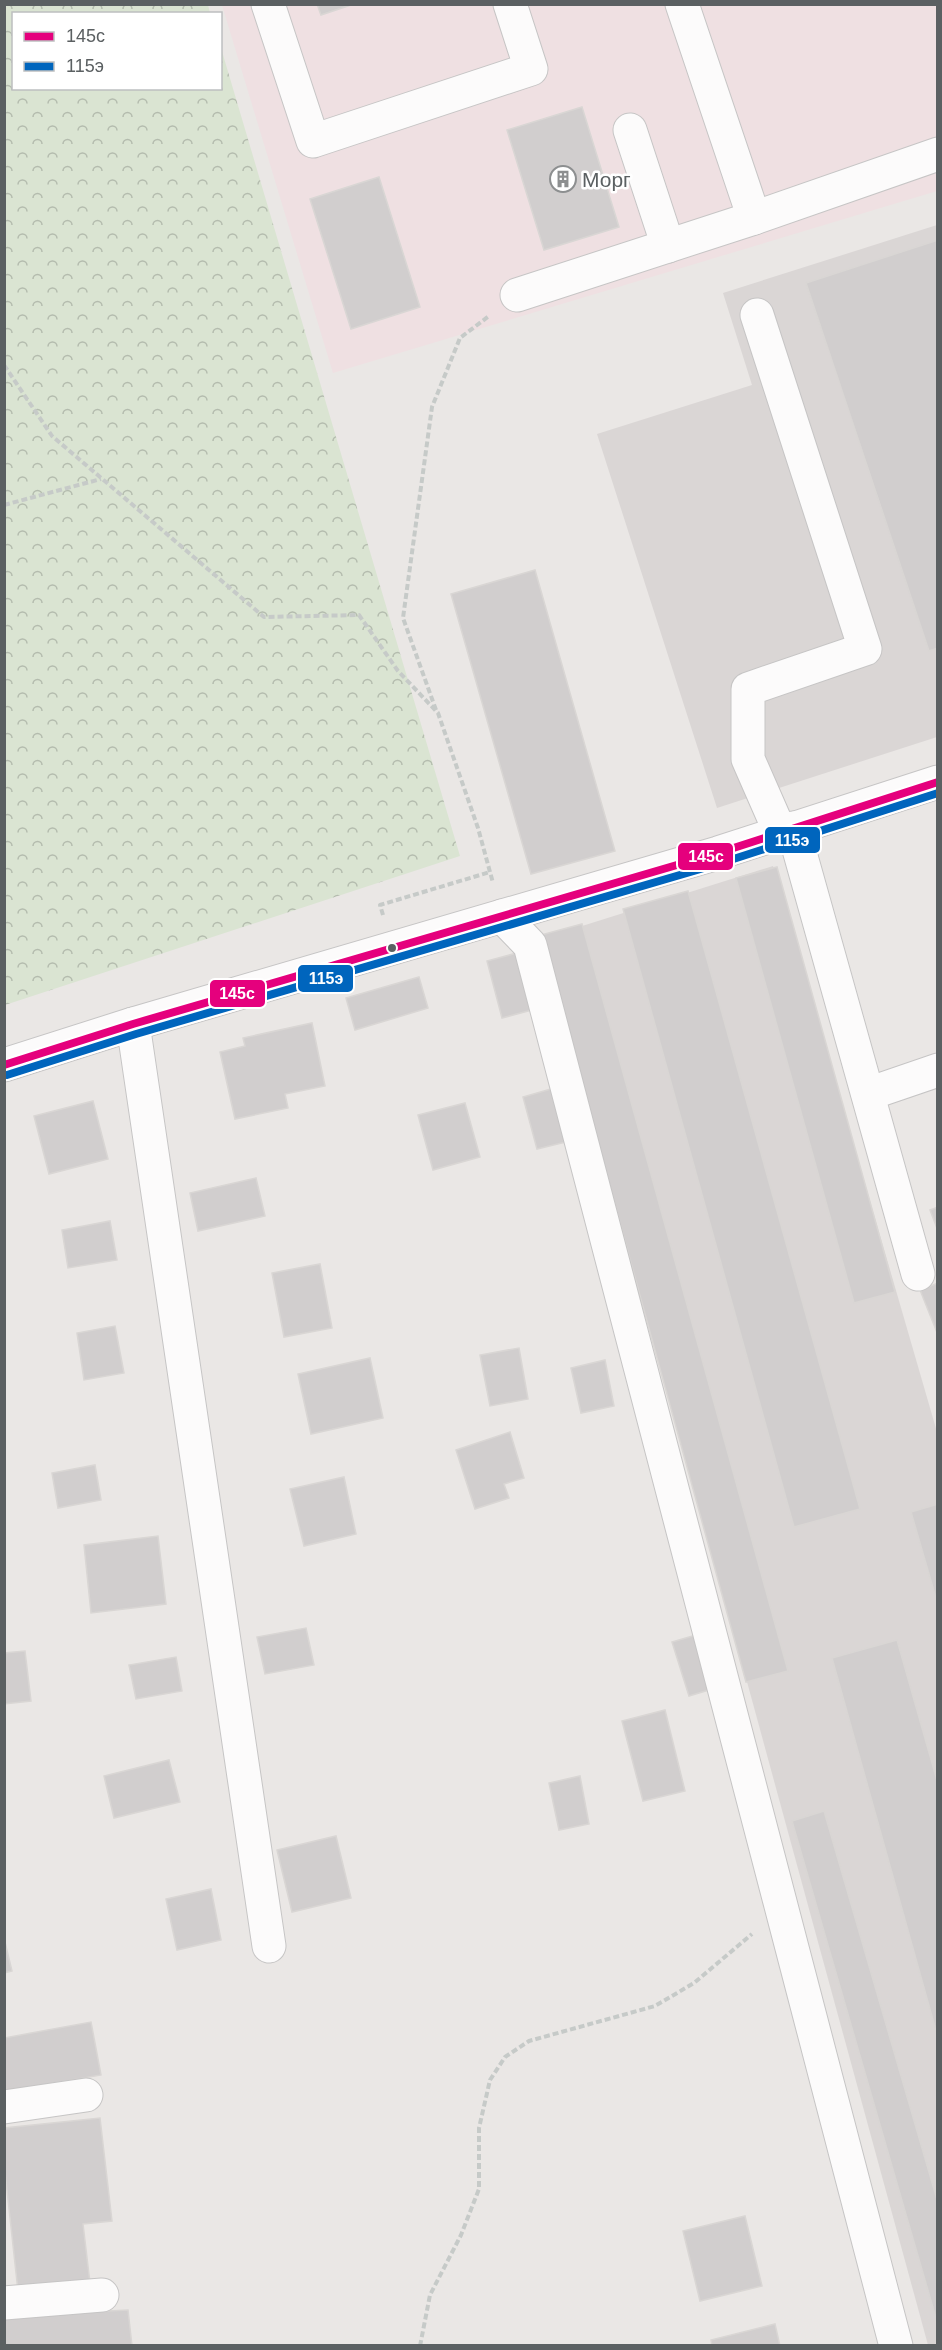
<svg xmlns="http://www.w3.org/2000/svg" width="942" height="2350" font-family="Helvetica,sans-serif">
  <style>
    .industrial { fill: #dad6d5 }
    .medical { fill: #efe0e2 }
    .forest { fill: url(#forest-crowns) }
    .building { fill: #d1cece; stroke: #d9d6d4; stroke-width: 1.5 }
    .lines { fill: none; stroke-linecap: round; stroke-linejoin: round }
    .minor-casing { stroke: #c6c5c5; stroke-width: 35 }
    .path { stroke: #c6cac8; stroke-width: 4; stroke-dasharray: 6 3; stroke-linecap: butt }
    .minor { stroke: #fcfbfb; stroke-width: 33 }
    .bus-1-casing { stroke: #fff; stroke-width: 12 }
    .bus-2-casing { stroke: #fff; stroke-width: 12 }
    .bus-1 { stroke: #e5007d; stroke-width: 8 }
    .bus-2 { stroke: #0065bd; stroke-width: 8 }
    .bus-dot { fill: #5b6062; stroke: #fff; stroke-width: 2 }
    .labels { text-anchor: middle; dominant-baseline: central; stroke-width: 5; stroke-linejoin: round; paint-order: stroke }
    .poi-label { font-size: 21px; fill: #5b6062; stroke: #fff; text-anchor: start }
    .line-badge { stroke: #fff; stroke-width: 2 }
    .badge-label { font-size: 16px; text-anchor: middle; font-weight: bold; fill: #fff }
  </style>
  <defs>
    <pattern id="forest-crowns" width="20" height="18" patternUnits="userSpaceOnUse" patternTransform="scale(1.5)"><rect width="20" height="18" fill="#dae4d2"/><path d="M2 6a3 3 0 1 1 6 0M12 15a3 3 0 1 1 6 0" fill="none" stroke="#b4bcae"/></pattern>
  </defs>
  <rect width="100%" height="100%" fill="#eae7e5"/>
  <g class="industrial">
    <path d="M 937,225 L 937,737 L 717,808 L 597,434 L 752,385 L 723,293 Z"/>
    <path d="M 773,866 L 937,1432 L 937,2345 L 928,2345 L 544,938 Z"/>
  </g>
  <path class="medical" d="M 222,5 L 937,5 L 937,191 L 333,373 Z"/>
  <path class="forest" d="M 4,5 L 208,5 L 210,13 L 14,14 L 14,88 L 220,88 L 221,48 L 460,856 L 5,1005 Z"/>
  <g class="building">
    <path d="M 317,4 L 354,4 L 321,15 Z"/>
    <path d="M 582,107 L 619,227 L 544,250 L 507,130 Z"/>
    <path d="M 379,177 L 420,307 L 351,329 L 310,199 Z"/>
    <path d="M 938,240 L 938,648 L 929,651 L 806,283 Z"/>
    <path d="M 535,570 L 615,851 L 531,874 L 451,594 Z"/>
    <path d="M 777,867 L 895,1292 L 854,1303 L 736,878 Z"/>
    <path d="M 688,891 L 860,1509 L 794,1527 L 623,909 Z"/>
    <path d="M 582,924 L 788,1671 L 746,1682 L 541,935 Z"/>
    <path d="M 517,953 L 532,1010 L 502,1018 L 487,961 Z"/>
    <path d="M 419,977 L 428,1008 L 355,1030 L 346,998 Z"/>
    <path d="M 312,1023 L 325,1086 L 285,1094 L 288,1108 L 235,1119 L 220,1052 L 245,1046 L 243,1038 Z"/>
    <path d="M 551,1089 L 566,1142 L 537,1149 L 523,1097 Z"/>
    <path d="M 93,1101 L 108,1159 L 49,1174 L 34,1116 Z"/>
    <path d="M 465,1103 L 480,1157 L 433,1170 L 418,1115 Z"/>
    <path d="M 256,1178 L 265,1216 L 198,1231 L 190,1193 Z"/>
    <path d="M 938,1207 L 938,1231 L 930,1210 Z"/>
    <path d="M 110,1221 L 117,1260 L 68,1268 L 62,1230 Z"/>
    <path d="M 320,1264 L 332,1328 L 284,1337 L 272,1273 Z"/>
    <path d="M 938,1283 L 938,1335 L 920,1290 Z"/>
    <path d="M 115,1326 L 124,1373 L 84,1380 L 77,1333 Z"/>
    <path d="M 519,1348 L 528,1399 L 490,1406 L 480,1355 Z"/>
    <path d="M 370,1358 L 383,1418 L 311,1434 L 298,1374 Z"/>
    <path d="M 605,1360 L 614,1406 L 581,1413 L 571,1368 Z"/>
    <path d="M 510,1432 L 524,1478 L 504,1484 L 509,1498 L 475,1509 L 456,1450 Z"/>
    <path d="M 95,1465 L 101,1500 L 58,1508 L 52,1473 Z"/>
    <path d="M 344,1477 L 356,1534 L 304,1546 L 290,1489 Z"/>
    <path d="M 938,1504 L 938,1605 L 911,1512 Z"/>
    <path d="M 158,1536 L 166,1604 L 91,1613 L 84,1545 Z"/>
    <path d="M 306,1628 L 314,1665 L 265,1674 L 257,1637 Z"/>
    <path d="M 703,1633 L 719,1687 L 689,1696 L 672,1642 Z"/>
    <path d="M 897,1640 L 938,1784 L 938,2038 L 832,1658 Z"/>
    <path d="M 25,1651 L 31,1701 L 4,1704 L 4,1653 Z"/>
    <path d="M 176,1657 L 182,1691 L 136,1699 L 129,1665 Z"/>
    <path d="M 665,1710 L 685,1791 L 643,1801 L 622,1721 Z"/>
    <path d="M 169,1760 L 180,1802 L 114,1818 L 104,1776 Z"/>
    <path d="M 580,1776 L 589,1824 L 559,1830 L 549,1783 Z"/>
    <path d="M 824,1811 L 938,2203 L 938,2325 L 792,1821 Z"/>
    <path d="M 336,1836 L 351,1898 L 292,1912 L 277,1850 Z"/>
    <path d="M 211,1889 L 221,1940 L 177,1950 L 166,1899 Z"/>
    <path d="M 4,1938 L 12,1971 L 4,1973 Z"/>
    <path d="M 91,2022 L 101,2075 L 4,2092 L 4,2038 Z"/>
    <path d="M 100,2118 L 112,2221 L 83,2224 L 90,2283 L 18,2291 L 4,2163 L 4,2128 Z"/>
    <path d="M 745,2216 L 762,2286 L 700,2301 L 683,2231 Z"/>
    <path d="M 128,2310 L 132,2346 L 4,2346 L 4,2316 Z"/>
    <path d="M 775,2324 L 780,2346 L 712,2346 L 711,2340 Z"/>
  </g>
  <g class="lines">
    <defs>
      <g id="minor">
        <path d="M 268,4 L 313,141 L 531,69 L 510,4"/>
        <path d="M 682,4 L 754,218"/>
        <path d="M 630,130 L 668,246"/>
        <path d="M 517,295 L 754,218 L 938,154"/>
        <path d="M 757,315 L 865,649 L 748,689 L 748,759 L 780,832"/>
        <path d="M 793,828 L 918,1274"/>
        <path d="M 502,916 L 530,945 L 896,2346"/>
        <path d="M 133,1024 L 269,1946"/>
        <path d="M 4,1065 L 133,1024 L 718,853 L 938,782"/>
        <path d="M 868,1094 L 938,1070"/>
        <path d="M 4,2107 L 86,2095"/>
        <path d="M 4,2303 L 102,2295"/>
      </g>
    </defs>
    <use href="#minor" class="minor-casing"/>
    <g class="path">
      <path d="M 4,365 L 52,436 L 264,617 L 359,615 L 398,671 L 438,713 L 478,828 L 493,883"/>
      <path d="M 4,505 L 101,479"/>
      <path d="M 436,710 L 403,618 L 432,407 L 460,338 L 489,316"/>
      <path d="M 383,915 L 380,905 L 490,872"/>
      <path d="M 420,2346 L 430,2295 L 461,2235 L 479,2189 L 479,2128 L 490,2080 L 505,2057 L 529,2041 L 655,2006 L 694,1983 L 752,1934"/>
    </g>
    <use href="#minor" class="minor"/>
    <defs>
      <path id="bus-1" d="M 4,1065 L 133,1024 L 718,853 L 938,782"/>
      <path id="bus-2" d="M 7,1075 L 136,1034 L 721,863 L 938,793"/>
    </defs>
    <use href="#bus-1" class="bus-1-casing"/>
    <use href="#bus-2" class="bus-2-casing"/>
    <use href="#bus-1" class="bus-1"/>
    <use href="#bus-2" class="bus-2"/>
  </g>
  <defs>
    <symbol id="building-ring" viewBox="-11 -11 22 22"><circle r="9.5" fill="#fff" stroke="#8d8f90" stroke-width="1.5"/><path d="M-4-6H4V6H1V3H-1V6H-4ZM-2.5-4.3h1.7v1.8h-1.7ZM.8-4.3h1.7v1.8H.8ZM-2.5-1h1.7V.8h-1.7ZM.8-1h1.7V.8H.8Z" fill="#8d8f90"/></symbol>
  </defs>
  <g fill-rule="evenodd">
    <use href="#building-ring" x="548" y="164" width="30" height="30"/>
  </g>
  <circle class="bus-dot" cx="392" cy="948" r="5"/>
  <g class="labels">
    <g class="poi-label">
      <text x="582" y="179">Морг</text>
    </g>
  </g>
  <g class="line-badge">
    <rect x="764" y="826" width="57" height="28" rx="6" fill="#0065bd"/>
    <rect x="677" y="842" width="57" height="29" rx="6" fill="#e5007d"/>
    <rect x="297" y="964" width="57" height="29" rx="6" fill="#0065bd"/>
    <rect x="209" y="979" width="57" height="29" rx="6" fill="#e5007d"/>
  </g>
  <g class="badge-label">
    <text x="792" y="846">115э</text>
    <text x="706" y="862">145с</text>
    <text x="326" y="984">115э</text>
    <text x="237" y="999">145с</text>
  </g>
  <rect width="942" height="2350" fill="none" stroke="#5b6062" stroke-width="12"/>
  <rect x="12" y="12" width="210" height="78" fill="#ffffff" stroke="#bdbfc0" stroke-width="1.5"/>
  <rect x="24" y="32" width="30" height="9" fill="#e5007d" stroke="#bdbfc0" stroke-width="1.5"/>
  <text x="66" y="42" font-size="18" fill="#5b6062">145с</text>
  <rect x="24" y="62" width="30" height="9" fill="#0065bd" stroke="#bdbfc0" stroke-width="1.5"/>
  <text x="66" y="72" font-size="18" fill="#5b6062">115э</text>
</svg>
